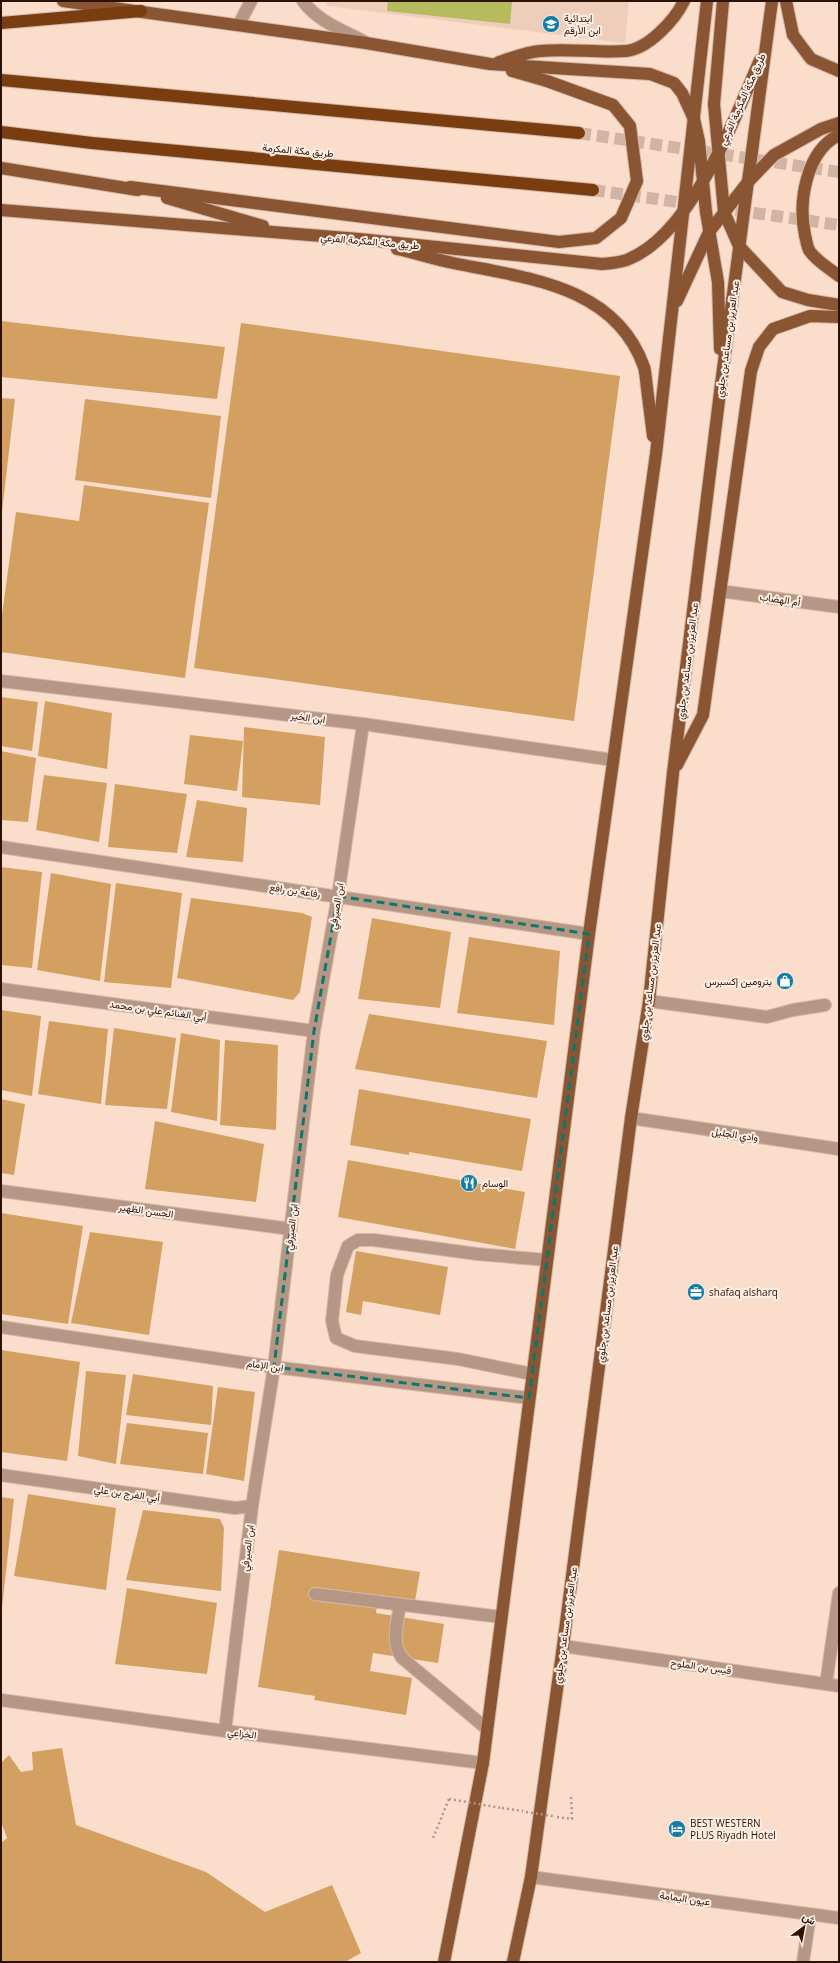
<svg xmlns="http://www.w3.org/2000/svg" width="840" height="1963" font-family="'Open Sans',Vazirmatn,sans-serif">
  <style>
    .built { fill: #eecebb }
    .green { fill: #b6bb5e }
    .building { fill: #d3a061 }
    .lines { fill: none; stroke-linecap: round; stroke-linejoin: round }
    .highway-tunnel { stroke: #d2b4a4; stroke-width: 12; stroke-dasharray: 12 6; stroke-linecap: butt }
    .minor-casing { stroke: #d6b8a8; stroke-width: 14 }
    .major-casing { stroke: #d6b8a8; stroke-width: 14 }
    .highway-casing { stroke: #d6b8a8; stroke-width: 14 }
    .path { stroke: #b29584; stroke-width: 2.5; stroke-dasharray: 2 3; stroke-linecap: butt }
    .minor { stroke: #b69785; stroke-width: 12 }
    .major { stroke: #8a5533; stroke-width: 12 }
    .highway { stroke: #7a3d10; stroke-width: 12 }
    .path-bridge { stroke: #b29584; stroke-width: 2.5; stroke-dasharray: 2 3; stroke-linecap: butt }
    .marked { fill: none; stroke: #0f766e; stroke-width: 3; stroke-dasharray: 8 5; stroke-linejoin: round }
    .labels { text-anchor: middle; dominant-baseline: central; stroke-width: 4; stroke-linejoin: round; paint-order: stroke }
    .poi-label { font-size: 10px; fill: #2c1202; stroke: #fdeee5; text-anchor: start }
    .street-label { font-size: 10px; fill: #2c1202; stroke: #fdeee5 }
  </style>
  <rect width="100%" height="100%" fill="#fbddcc"/>
  <path class="built" d="M 325,1 L 629,1 L 625,43 L 328,6 Z"/>
  <path class="green" d="M 388,1 L 512,1 L 510,24 L 387,11 Z"/>
  <g class="building">
    <path d="M 1,321 L 225,347 L 217,399 L 1,377 Z"/>
    <path d="M 241,323 L 620,376 L 574,721 L 194,668 Z"/>
    <path d="M 1,398 L 15,399 L 2,512 L 1,512 Z"/>
    <path d="M 85,399 L 221,416 L 211,498 L 75,480 Z"/>
    <path d="M 84,485 L 209,503 L 185,678 L 1,652 L 1,622 L 16,512 L 79,521 Z"/>
    <path d="M 1,697 L 38,702 L 32,751 L 1,746 Z"/>
    <path d="M 45,701 L 112,713 L 107,769 L 38,756 Z"/>
    <path d="M 244,727 L 325,737 L 320,805 L 242,797 Z"/>
    <path d="M 190,735 L 243,741 L 237,791 L 184,784 Z"/>
    <path d="M 1,751 L 36,758 L 28,822 L 1,820 Z"/>
    <path d="M 44,775 L 107,783 L 99,842 L 36,830 Z"/>
    <path d="M 115,784 L 187,794 L 177,853 L 108,847 Z"/>
    <path d="M 197,800 L 247,808 L 243,862 L 186,857 Z"/>
    <path d="M 1,867 L 42,872 L 32,968 L 1,965 Z"/>
    <path d="M 51,873 L 111,884 L 100,981 L 37,970 Z"/>
    <path d="M 116,883 L 182,893 L 171,988 L 104,982 Z"/>
    <path d="M 191,898 L 302,913 L 312,917 L 300,992 L 293,1000 L 177,978 Z"/>
    <path d="M 372,918 L 451,932 L 440,1008 L 358,999 Z"/>
    <path d="M 469,937 L 560,951 L 554,1025 L 457,1013 Z"/>
    <path d="M 1,1010 L 41,1016 L 32,1096 L 1,1090 Z"/>
    <path d="M 369,1014 L 547,1041 L 537,1098 L 355,1069 Z"/>
    <path d="M 49,1021 L 108,1029 L 101,1104 L 38,1094 Z"/>
    <path d="M 114,1028 L 176,1038 L 167,1109 L 105,1105 Z"/>
    <path d="M 181,1033 L 220,1040 L 217,1121 L 171,1112 Z"/>
    <path d="M 225,1040 L 278,1045 L 276,1130 L 220,1125 Z"/>
    <path d="M 359,1089 L 531,1119 L 522,1171 L 409,1152 L 409,1155 L 350,1145 Z"/>
    <path d="M 1,1099 L 25,1104 L 14,1175 L 1,1173 Z"/>
    <path d="M 155,1121 L 264,1144 L 256,1202 L 145,1189 Z"/>
    <path d="M 348,1160 L 525,1192 L 515,1249 L 338,1217 Z"/>
    <path d="M 1,1213 L 83,1226 L 68,1324 L 1,1314 Z"/>
    <path d="M 90,1232 L 163,1242 L 149,1335 L 71,1323 Z"/>
    <path d="M 356,1251 L 448,1267 L 440,1315 L 363,1301 L 361,1315 L 346,1312 Z"/>
    <path d="M 1,1350 L 80,1362 L 67,1461 L 1,1452 Z"/>
    <path d="M 86,1371 L 126,1375 L 116,1464 L 78,1456 Z"/>
    <path d="M 133,1374 L 213,1386 L 211,1425 L 126,1415 Z"/>
    <path d="M 218,1387 L 255,1392 L 244,1481 L 206,1474 Z"/>
    <path d="M 127,1423 L 208,1433 L 203,1474 L 120,1464 Z"/>
    <path d="M 28,1494 L 116,1508 L 106,1590 L 14,1576 Z"/>
    <path d="M 1,1497 L 14,1499 L 2,1608 L 1,1608 Z"/>
    <path d="M 143,1510 L 220,1519 L 224,1528 L 221,1591 L 126,1580 Z"/>
    <path d="M 279,1550 L 420,1572 L 415,1601 L 379,1595 L 376,1613 L 444,1624 L 438,1663 L 373,1653 L 370,1671 L 412,1678 L 406,1715 L 314,1700 L 315,1696 L 258,1687 Z"/>
    <path d="M 127,1588 L 217,1603 L 207,1674 L 115,1664 Z"/>
    <path d="M 62,1748 L 76,1825 L 206,1872 L 265,1912 L 332,1885 L 361,1953 L 345,1962 L 1,1962 L 1,1843 L 7,1838 L 1,1822 L 1,1763 L 9,1755 L 21,1772 L 33,1770 L 32,1752 Z"/>
  </g>
  <g class="lines">
    <g class="highway-tunnel">
      <path d="M 579,133 L 839,172"/>
      <path d="M 593,190 L 839,225"/>
    </g>
    <defs>
      <g id="minor">
        <path d="M 303,1 C 317,21 344,31 365,42"/>
        <path d="M 239,24 L 251,1"/>
        <path d="M 720,591 L 839,607"/>
        <path d="M 1,681 L 363,724 L 613,760"/>
        <path d="M 1,847 L 589,934"/>
        <path d="M 1,989 L 314,1031"/>
        <path d="M 649,1001 L 767,1017 L 793,1010 L 825,1005"/>
        <path d="M 631,1118 L 839,1149"/>
        <path d="M 1,1191 L 291,1229"/>
        <path d="M 1,1327 L 274,1367 L 529,1398"/>
        <path d="M 532,1374 L 458,1359 L 355,1346 L 336,1338 L 332,1321 L 337,1275 L 348,1246 L 358,1240 L 374,1240 L 477,1254 L 547,1260"/>
        <path d="M 1,1475 L 235,1508 L 252,1506"/>
        <path d="M 315,1594 L 501,1617"/>
        <path d="M 400,1605 C 397,1623 391,1642 402,1658 L 487,1729"/>
        <path d="M 563,1646 L 839,1686"/>
        <path d="M 826,1684 L 839,1593"/>
        <path d="M 1,1700 L 225,1731 L 483,1763"/>
        <path d="M 225,1731 L 252,1506 L 274,1367 L 314,1031 L 338,896 L 363,724"/>
        <path d="M 531,1877 L 839,1918"/>
        <path d="M 803,1962 L 810,1915"/>
      </g>
      <g id="major">
        <path d="M 63,1 L 366,43 L 490,64 L 650,74 L 674,83 L 682,93 L 694,119 L 699,141 L 706,212 L 718,282 L 720,349"/>
        <path d="M 723,1 L 714,104 L 724,212 L 739,246 L 782,292 L 808,300 L 839,305"/>
        <path d="M 786,1 L 793,35 L 811,59 L 839,71"/>
        <path d="M 499,62 C 512,58 526,52 540,51 C 568,48 597,53 626,51 C 648,49 675,20 684,1"/>
        <path d="M 839,135 C 806,151 798,202 805,235 C 806,239 807,246 809,250 C 815,260 830,269 839,276"/>
        <path d="M 1,168 L 138,190"/>
        <path d="M 130,187 L 559,242 L 596,238 L 621,218 L 637,181 L 630,126 L 613,105 L 547,81 L 512,71"/>
        <path d="M 167,198 L 263,226"/>
        <path d="M 1,210 L 359,239 L 602,264 C 610,263 621,263 629,259 C 692,233 734,119 760,60"/>
        <path d="M 397,249 C 415,253 434,259 453,263 C 526,278 615,285 644,367 C 646,374 646,382 647,388 C 649,404 651,420 653,436"/>
        <path d="M 677,301 L 709,232 L 748,182 L 774,155 L 821,129 L 839,123"/>
        <path d="M 677,765 L 703,715 L 751,371 L 759,347 L 773,329 L 810,316 L 839,317"/>
        <path d="M 444,1962 L 483,1763 L 589,934 L 656,454 L 707,1"/>
        <path d="M 513,1962 L 531,1877 L 563,1646 L 631,1118 L 649,1001 L 673,773 L 721,384 L 772,1"/>
      </g>
      <g id="highway">
        <path d="M 1,23 L 141,11"/>
        <path d="M 1,80 L 579,133"/>
        <path d="M 1,132 L 92,143 L 593,190"/>
      </g>
    </defs>
    <use href="#minor" class="minor-casing"/>
    <use href="#major" class="major-casing"/>
    <use href="#highway" class="highway-casing"/>
    <g class="path">
      <path d="M 502,1808 L 523,1811"/>
      <path d="M 557,1817 L 572,1819 L 571,1795"/>
      <path d="M 433,1838 L 449,1799"/>
    </g>
    <use href="#minor" class="minor"/>
    <use href="#major" class="major"/>
    <use href="#highway" class="highway"/>
    <g class="path-bridge">
      <path d="M 449,1799 L 502,1808"/>
      <path d="M 526,1812 L 553,1816"/>
    </g>
  </g>
  <path class="marked" d="M 338,896 L 589,934 L 529,1398 L 274,1367 L 314,1031 Z"/>
  <defs>
    <symbol id="school-disc" viewBox="-11 -11 22 22"><circle r="9.5" fill="#117ca6" stroke="#fdeee5"/><path d="M0-5L7-2L0 1L-7-2ZM-4 1L0 2.5L4 1V4Q0 6-4 4Z" fill="#fff"/></symbol>
    <symbol id="shop-disc" viewBox="-11 -11 22 22"><circle r="9.5" fill="#117ca6" stroke="#fdeee5"/><path d="M-5-2.5h2.3a2.7 3.5 0 0 1 5.4 0H5L5.5 6h-11ZM-1.5-2.5h3a1.5 2.3 0 0 0-3 0Z" fill="#fff"/></symbol>
    <symbol id="restaurant-disc" viewBox="-11 -11 22 22"><circle r="9.5" fill="#117ca6" stroke="#fdeee5"/><path d="M-5-6h1v4h1v-4h1v4h1v-4h1v5L-1.5 .5V6h-2V.5L-5-1ZM5-6V6H3V1.5H1.5Q1.5-4 5-6Z" fill="#fff"/></symbol>
    <symbol id="office-disc" viewBox="-11 -11 22 22"><circle r="9.5" fill="#117ca6" stroke="#fdeee5"/><path d="M-6-3h4V-5.5h4V-3h4V5H-6ZM-1-4.5V-3h2v-1.5ZM-6 0V1H6V0Z" fill="#fff"/></symbol>
    <symbol id="hotel-disc" viewBox="-11 -11 22 22"><circle r="9.5" fill="#117ca6" stroke="#fdeee5"/><path d="M-6-4.5h1.5V1H6V5H4.5V3h-9V5H-6ZM-4 0a1.8 1.8 0 1 1 3.6 0ZM.5 0V-2.5h3Q6-2.5 6 0Z" fill="#fff"/></symbol>
  </defs>
  <g fill-rule="evenodd">
    <use href="#school-disc" x="541" y="14" width="20" height="20"/>
    <use href="#shop-disc" x="775" y="971" width="20" height="20"/>
    <use href="#restaurant-disc" x="459" y="1173" width="20" height="20"/>
    <use href="#office-disc" x="686" y="1282" width="20" height="20"/>
    <use href="#hotel-disc" x="667" y="1819" width="20" height="20"/>
  </g>
  <g class="labels">
    <g class="poi-label">
      <text x="564" y="18">ابتدائية<tspan x="564" dy="12">ابن الأرقم</tspan></text>
      <text x="772" y="981" text-anchor="end">بترومين إكسبرس</text>
      <text x="482" y="1183">الوسام</text>
      <text x="709" y="1292">shafaq alsharq</text>
      <text x="690" y="1823">BEST WESTERN<tspan x="690" dy="12">PLUS Riyadh Hotel</tspan></text>
    </g>
    <g class="street-label">
      <text transform="translate(742 99) rotate(-66)">طريق مكة المكرمة الفرعي</text>
      <text transform="translate(298 150) rotate(5)">طريق مكة المكرمة</text>
      <text transform="translate(370 241) rotate(5)">طريق مكة المكرمة الفرعي</text>
      <text transform="translate(727 339) rotate(-82)">عبد العزيز بن مساعد بن جلوي</text>
      <text transform="translate(780 599) rotate(8)">أم الهضاب</text>
      <text transform="translate(687 661) rotate(-83)">عبد العزيز بن مساعد بن جلوي</text>
      <text transform="translate(308 717) rotate(7)">ابن الخير</text>
      <text transform="translate(295 890) rotate(8)">رفاعة بن رافع</text>
      <text transform="translate(336 906) rotate(-81)">ابن الصيرفي</text>
      <text transform="translate(650 982) rotate(-83)">عبد العزيز بن مساعد بن جلوي</text>
      <text transform="translate(158 1010) rotate(8)">أبي الغنائم علي بن محمد</text>
      <text transform="translate(735 1134) rotate(8)">وادي الجليل</text>
      <text transform="translate(146 1210) rotate(8)">الحسن الظهير</text>
      <text transform="translate(291 1227) rotate(-83)">ابن الصيرفي</text>
      <text transform="translate(607 1304) rotate(-83)">عبد العزيز بن مساعد بن جلوي</text>
      <text transform="translate(265 1365) rotate(8)">ابن الإمام</text>
      <text transform="translate(127 1493) rotate(8)">أبي الفرج بن علي</text>
      <text transform="translate(247 1548) rotate(-83)">ابن الصيرفي</text>
      <text transform="translate(565 1625) rotate(-82)">عبد العزيز بن مساعد بن جلوي</text>
      <text transform="translate(701 1666) rotate(8)">قيس بن الملوح</text>
      <text transform="translate(242 1733) rotate(7)">الخزاعي</text>
      <text transform="translate(685 1898) rotate(8)">عيون اليمامة</text>
    </g>
  </g>
  <rect width="840" height="1963" fill="none" stroke="#2c1202" stroke-width="4"/>
  <g transform="translate(804 1927) rotate(32)" stroke="#fdeee5" stroke-width="3" paint-order="stroke">
  <path d="M0-3L7 15L0 10L-7 15Z" fill="#2c1202"/>
  <text y="-6" font-size="11" font-weight="bold" text-anchor="middle" fill="#2c1202">ش</text>
  </g>
</svg>
